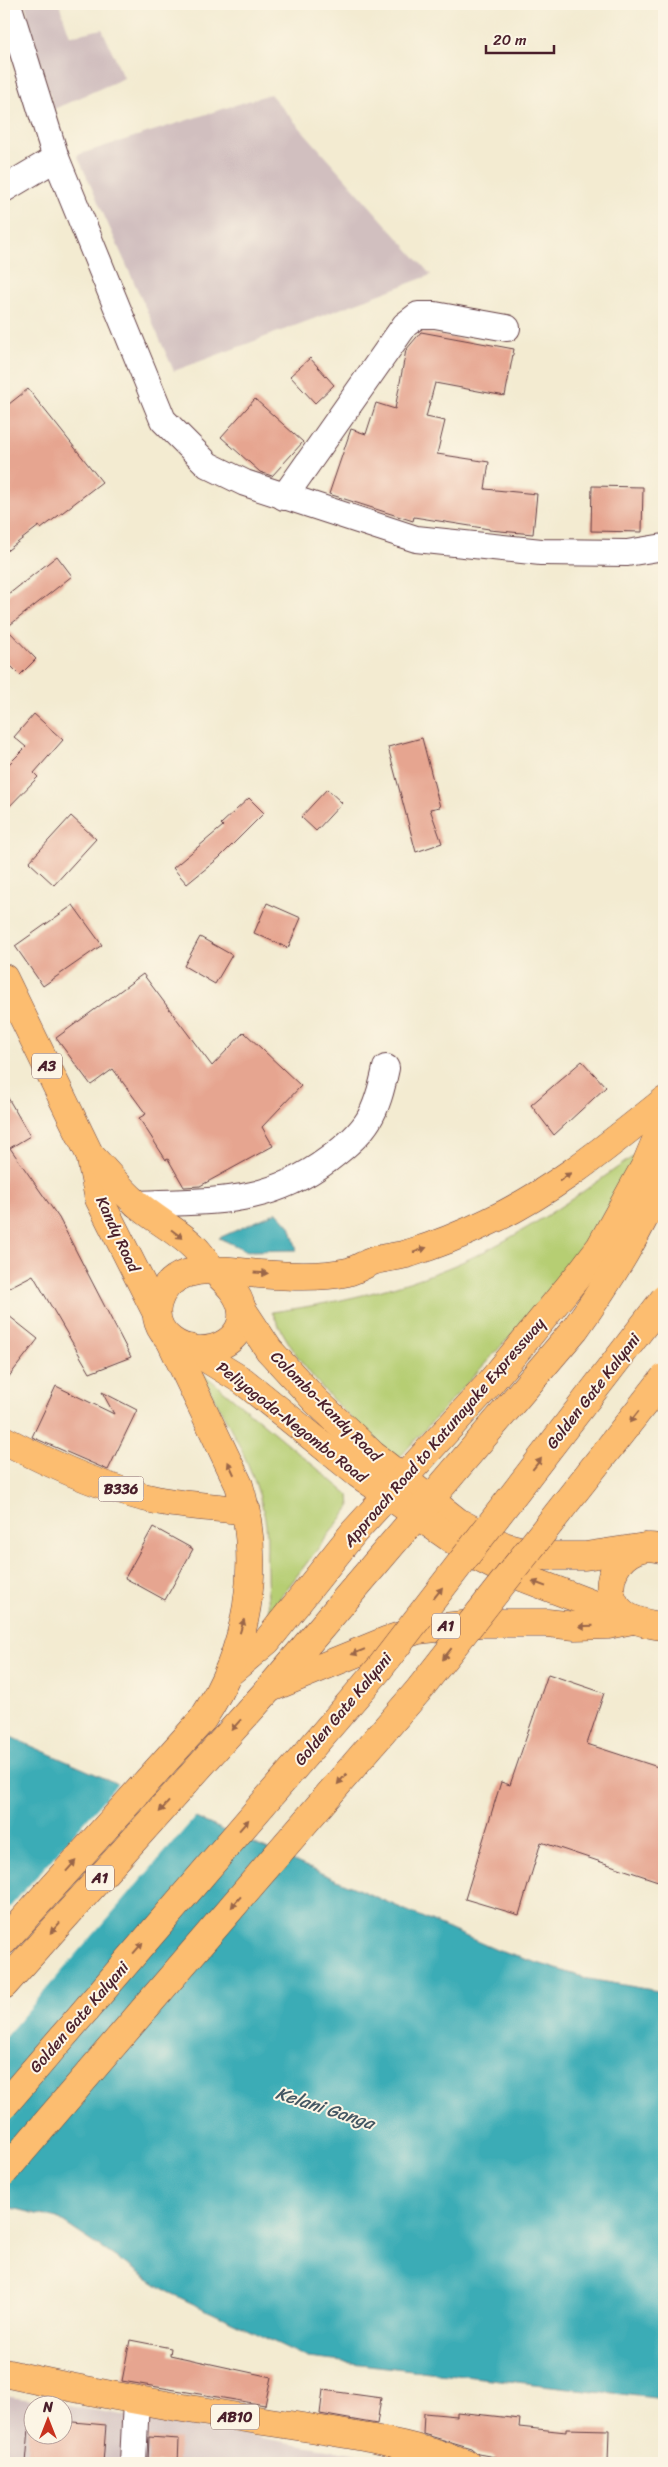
<svg xmlns="http://www.w3.org/2000/svg" width="668" height="2467" font-family="Sriracha,sans-serif">
  <style>
    .industrial { fill: #d1bfbf }
    .green { fill: #b6ce73; stroke: #80764f }
    .water { fill: #3bacb6; stroke: #426670 }
    .pier { fill: #f3ebd1 }
    .building { fill: #e6a590 }
    .lines { fill: none; stroke-linecap: round; stroke-linejoin: round }
    .street-casing { stroke: #633e44; stroke-width: 28 }
    .primary-casing { stroke: #633e44; stroke-width: 29 }
    .highway-casing { stroke: #633e44; stroke-width: 29 }
    .street { stroke: #fff; stroke-width: 26 }
    .primary { stroke: #fcbd6f; stroke-width: 28 }
    .highway { stroke: #fcbd6f; stroke-width: 28 }
    .highway-bridge-casing { stroke: #633e44; stroke-width: 29; stroke-linecap: butt }
    .highway-bridge { stroke: #fcbd6f; stroke-width: 28 }
    .oneway { fill: #9a664a }
    .labels { text-anchor: middle; dominant-baseline: central; stroke-width: 4; stroke-linejoin: round; paint-order: stroke }
    .shield { fill: #fcf5e5; stroke: #7f5f63; stroke-width: 1 }
    .shield-label { font-size: 15px; font-weight: bold; fill: #4a1f2b }
    .street-label { font-size: 16px; fill: #4a1f2b; stroke: #fcf5e5 }
    .water-label { font-size: 18px; font-style: italic; fill: #445763; stroke: #fcf5e5 }
  </style>
  <rect width="100%" height="100%" fill="#fcf5e5"/>
  <filter id="ink" filterUnits="userSpaceOnUse"><feTurbulence type="fractalNoise" baseFrequency=".02" numOctaves="2"/><feDisplacementMap in="SourceGraphic" scale="10" xChannelSelector="R" yChannelSelector="G"/><feConvolveMatrix kernelMatrix="1 2 1 2 8 2 1 2 1" color-interpolation-filters="sRGB"/></filter>
  <filter id="wash" filterUnits="userSpaceOnUse"><feTurbulence type="fractalNoise" baseFrequency=".0096" numOctaves="4" result="noise"/><feDisplacementMap in="SourceGraphic" scale="20" xChannelSelector="R" yChannelSelector="G"/><feGaussianBlur stdDeviation="1.12" result="paint"/><feColorMatrix in="noise" values="0 0 0 0 0 0 0 0 0 0 0 0 0 0 0 0 0 1.4 0 .05"/><feComposite in="paint" operator="in"/></filter>
  <g filter="url(#wash)">
    <rect width="100%" height="100%" fill="#f3ebd1"/>
    <g class="industrial">
      <path d="M 25,4 L 59,4 L 70,36 L 102,29 L 124,78 L 54,109 Z"/>
      <path d="M 270,94 L 431,275 L 174,371 L 77,155 Z"/>
      <path d="M 4,2396 L 58,2404 L 32,2404 L 32,2434 L 62,2434 L 63,2405 L 412,2463 L 4,2463 Z"/>
    </g>
    <g class="green">
      <path d="M 641,1151 L 598,1227 L 545,1298 L 398,1459 C 347,1418 300,1372 272,1312 C 345,1302 421,1284 487,1250 C 542,1222 591,1186 641,1151 Z"/>
      <path d="M 200,1371 L 349,1495 L 350,1507 L 269,1612 C 268,1598 267,1584 267,1570 C 266,1555 268,1540 266,1525 C 258,1470 225,1420 200,1371 Z"/>
    </g>
    <g class="water">
      <path d="M 277,1212 L 290,1226 L 297,1250 L 247,1251 L 219,1238 Z"/>
      <path d="M 4,1734 L 499,1951 L 589,1979 L 664,1992 L 664,2399 L 308,2358 L 168,2292 L 58,2219 L 4,2206 Z"/>
    </g>
    <path class="pier" d="M 119,1782 L 196,1816 L 4,2038 L 4,1914 Z"/>
    <g id="blocks">
      <g class="building">
        <path d="M 421,332 L 514,349 L 505,396 L 435,383 L 426,417 L 445,421 L 437,454 L 489,462 L 485,489 L 537,494 L 533,534 L 489,530 L 489,529 L 414,517 L 413,521 L 329,494 L 351,429 L 366,434 L 376,403 L 395,409 L 406,350 Z"/>
        <path d="M 310,358 L 334,385 L 315,403 L 290,376 Z"/>
        <path d="M 28,389 L 102,482 L 41,529 L 39,526 L 4,553 L 4,408 Z"/>
        <path d="M 255,399 L 303,442 L 272,476 L 260,472 L 221,437 Z"/>
        <path d="M 592,486 L 643,487 L 642,532 L 591,531 Z"/>
        <path d="M 57,556 L 72,576 L 6,628 L 36,659 L 20,675 L 4,659 L 4,598 Z"/>
        <path d="M 34,714 L 63,740 L 34,773 L 38,777 L 4,812 L 4,769 L 26,747 L 14,737 Z"/>
        <path d="M 422,738 L 440,807 L 430,809 L 442,843 L 416,852 L 388,747 Z"/>
        <path d="M 327,789 L 342,803 L 316,831 L 301,817 Z"/>
        <path d="M 249,798 L 264,813 L 219,858 L 187,884 L 173,868 L 223,826 L 221,824 Z"/>
        <path d="M 71,816 L 96,839 L 54,885 L 29,862 Z"/>
        <path d="M 267,903 L 301,918 L 288,948 L 254,933 Z"/>
        <path d="M 73,905 L 102,945 L 43,986 L 15,946 Z"/>
        <path d="M 200,937 L 232,955 L 215,984 L 184,966 Z"/>
        <path d="M 143,974 L 212,1066 L 244,1032 L 301,1086 L 262,1127 L 273,1146 L 200,1186 L 184,1187 L 168,1159 L 166,1160 L 139,1118 L 146,1114 L 113,1069 L 91,1085 L 56,1038 Z"/>
        <path d="M 582,1061 L 606,1087 L 554,1135 L 531,1105 Z"/>
        <path d="M 4,1091 L 30,1136 L 10,1148 L 59,1218 L 131,1357 L 90,1373 L 33,1275 L 4,1290 Z"/>
        <path d="M 4,1312 L 38,1339 L 4,1383 Z"/>
        <path d="M 56,1386 L 114,1414 L 102,1392 L 137,1410 L 108,1470 L 32,1437 Z"/>
        <path d="M 153,1527 L 193,1549 L 165,1600 L 125,1578 Z"/>
        <path d="M 548,1674 L 604,1693 L 587,1744 L 664,1769 L 664,1883 L 541,1842 L 519,1915 L 465,1899 L 501,1782 L 510,1785 Z"/>
        <path d="M 130,2340 L 171,2348 L 170,2355 L 271,2377 L 265,2405 L 122,2381 Z"/>
        <path d="M 323,2390 L 381,2398 L 377,2424 L 320,2414 Z"/>
        <path d="M 457,2412 L 520,2419 L 519,2427 L 566,2432 L 566,2429 L 609,2430 L 608,2463 L 494,2463 L 495,2457 L 478,2454 L 471,2448 L 423,2434 L 424,2413 L 457,2416 Z"/>
        <path d="M 30,2417 L 32,2418 L 32,2434 L 62,2434 L 62,2421 L 106,2425 L 103,2463 L 26,2463 Z"/>
        <path d="M 149,2437 L 179,2439 L 178,2463 L 148,2463 Z"/>
      </g>
    </g>
  </g>
  <g filter="url(#ink)">
    <use href="#blocks" fill-opacity="0" stroke="#633e44" stroke-width="1"/>
    <g class="lines">
      <defs>
        <g id="street">
          <path d="M 8,4 L 56,158 L 163,420 L 208,465 L 245,483 L 416,539 L 541,552 L 627,553 L 664,547"/>
          <path d="M 4,189 L 56,158"/>
          <path d="M 284,497 L 405,325 L 418,315 L 435,315 L 507,328"/>
          <path d="M 136,1204 C 211,1200 265,1207 329,1159 C 368,1130 376,1115 386,1068"/>
          <path d="M 133,2463 L 136,2401"/>
        </g>
        <g id="primary">
          <path d="M 4,1440 C 48,1463 107,1490 156,1500 C 185,1506 217,1507 247,1511"/>
          <path d="M 4,2373 C 80,2390 155,2404 232,2416 C 310,2429 391,2437 466,2463"/>
        </g>
        <g id="highway">
          <path d="M 4,978 L 90,1155 L 99,1199 L 155,1310"/>
          <path d="M 90,1155 C 105,1170 119,1188 135,1202 C 153,1219 177,1230 194,1247 C 201,1254 206,1262 212,1269 C 220,1276 229,1284 235,1293 C 262,1335 206,1367 171,1340 C 145,1320 157,1284 185,1274 C 210,1266 234,1272 259,1274 C 287,1276 320,1278 348,1272 C 356,1270 365,1264 373,1261 C 385,1257 398,1257 410,1253 C 436,1245 463,1234 488,1222 C 553,1192 609,1145 664,1101"/>
          <path d="M 242,1309 L 269,1350 L 315,1400 L 373,1455 L 458,1522 L 504,1546 L 543,1556 L 585,1556 L 645,1547"/>
          <path d="M 189,1348 L 243,1381 L 358,1474 L 479,1558 L 501,1569 L 634,1620"/>
          <path d="M 664,1550 C 623,1534 589,1591 627,1616 C 638,1623 652,1624 664,1627"/>
          <path d="M 229,1673 L 267,1641 L 354,1532 L 490,1383 L 581,1272 L 600,1247 L 646,1164 L 664,1121"/>
          <path d="M 273,1687 L 388,1640 L 418,1630 L 480,1623 L 547,1623 L 575,1626 L 608,1625 L 632,1620"/>
          <path d="M 4,1941 L 202,1720 C 248,1651 263,1565 239,1485 L 170,1340"/>
          <path d="M 4,1985 L 269,1689 L 575,1329 C 610,1280 641,1231 664,1175"/>
        </g>
      </defs>
      <use href="#street" class="street-casing"/>
      <use href="#primary" class="primary-casing"/>
      <use href="#highway" class="highway-casing"/>
      <use href="#street" class="street"/>
      <use href="#primary" class="primary"/>
      <use href="#highway" class="highway"/>
      <defs>
        <g id="highway-bridge">
          <path d="M 4,2105 L 379,1669 L 664,1299"/>
          <path d="M 4,2172 L 418,1691 L 664,1378"/>
        </g>
      </defs>
      <use href="#highway-bridge" class="highway-bridge-casing"/>
      <use href="#highway-bridge" class="highway-bridge"/>
    </g>
    <defs><path id="oneway-solid" d="M-6-.8H1V-3.2L6.5 0L1 3.2V.8H-6Z" transform="scale(1.25)"/></defs>
    <g class="oneway">
      <use href="#oneway-solid" transform="translate(565 1177) rotate(-36)"/>
      <use href="#oneway-solid" transform="translate(177 1234) rotate(37)"/>
      <use href="#oneway-solid" transform="translate(420 1250) rotate(-20)"/>
      <use href="#oneway-solid" transform="translate(261 1273) rotate(3)"/>
      <use href="#oneway-solid" transform="translate(634 1417) rotate(128)"/>
      <use href="#oneway-solid" transform="translate(537 1464) rotate(-52)"/>
      <use href="#oneway-solid" transform="translate(231 1468) rotate(-115)"/>
      <use href="#oneway-solid" transform="translate(539 1584) rotate(-159)"/>
      <use href="#oneway-solid" transform="translate(438 1593) rotate(-52)"/>
      <use href="#oneway-solid" transform="translate(242 1626) rotate(-73)"/>
      <use href="#oneway-solid" transform="translate(586 1626) rotate(178)"/>
      <use href="#oneway-solid" transform="translate(358 1652) rotate(158)"/>
      <use href="#oneway-solid" transform="translate(447 1654) rotate(128)"/>
      <use href="#oneway-solid" transform="translate(236 1725) rotate(132)"/>
      <use href="#oneway-solid" transform="translate(342 1779) rotate(131)"/>
      <use href="#oneway-solid" transform="translate(164 1807) rotate(132)"/>
      <use href="#oneway-solid" transform="translate(244 1825) rotate(-49)"/>
      <use href="#oneway-solid" transform="translate(71 1866) rotate(-48)"/>
      <use href="#oneway-solid" transform="translate(236 1902) rotate(131)"/>
      <use href="#oneway-solid" transform="translate(55 1928) rotate(132)"/>
      <use href="#oneway-solid" transform="translate(138 1948) rotate(-49)"/>
    </g>
  </g>
  <g class="labels">
    <g class="shield">
      <rect x="32" y="1053.5" width="30" height="25" rx="4"/>
      <rect x="98.5" y="1476.5" width="45" height="25" rx="4"/>
      <rect x="432" y="1613.5" width="28" height="25" rx="4"/>
      <rect x="86" y="1865.5" width="28" height="25" rx="4"/>
      <rect x="211" y="2404.5" width="48" height="25" rx="4"/>
    </g>
    <g class="shield-label">
      <text x="47" y="1066">A3</text>
      <text x="121" y="1489">B336</text>
      <text x="446" y="1626">A1</text>
      <text x="100" y="1878">A1</text>
      <text x="235" y="2417">AB10</text>
    </g>
    <g class="street-label">
      <text transform="translate(118 1234) rotate(65)">Kandy Road</text>
      <text transform="translate(593 1391) rotate(-52)">Golden Gate Kalyani</text>
      <text transform="translate(326 1406) rotate(45)">Colombo-Kandy Road</text>
      <text transform="translate(292 1422) rotate(38)">Peliyagoda-Negombo Road</text>
      <text transform="translate(444 1432) rotate(-49)">Approach Road to Katunayake Expressway</text>
      <text transform="translate(343 1709) rotate(-50)">Golden Gate Kalyani</text>
      <text transform="translate(79 2017) rotate(-49)">Golden Gate Kalyani</text>
    </g>
    <g class="water-label">
      <text transform="translate(325 2108) rotate(18)">Kelani Ganga</text>
    </g>
  </g>
  <rect width="668" height="2467" fill="none" stroke="#fcf5e5" stroke-width="20"/>
  <g transform="translate(48 2420)"><circle r="24" fill="#fcf5e5" stroke="#b59f9b"/>
  <path d="M0-4L9 19L0 12L-9 19Z" fill="#c8321e"/>
  <text y="-8" font-size="14" font-weight="bold" text-anchor="middle" fill="#4a1f2b">N</text>
  </g>
  <path d="M486 45v8h68v-8" fill="none" stroke="#4a1f2b" stroke-width="2.5"/>
  <text x="493" y="45" font-size="15" fill="#4a1f2b" stroke="#fcf5e5" stroke-width="4" paint-order="stroke">20 m</text>
</svg>
